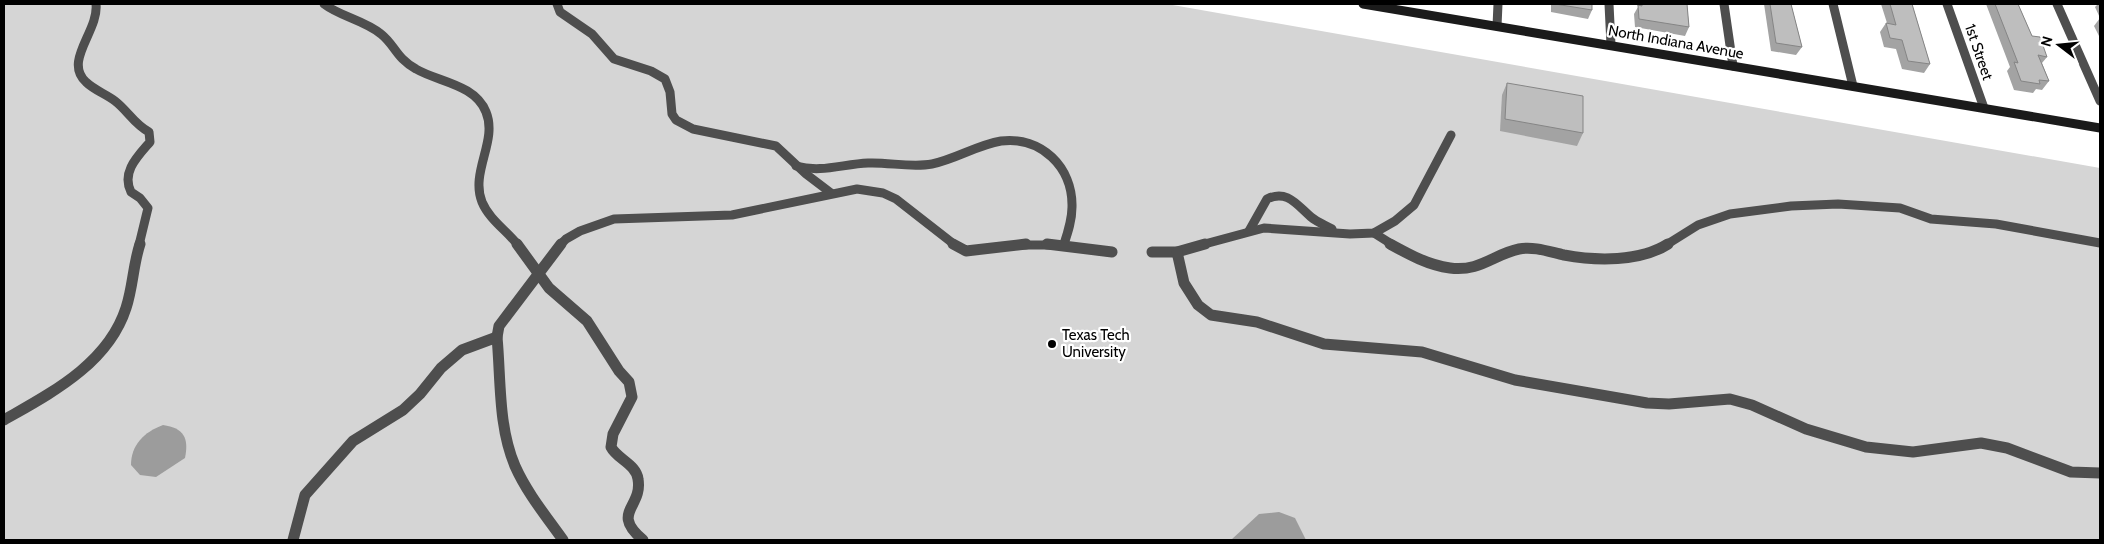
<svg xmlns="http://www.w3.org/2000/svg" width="2104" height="544" font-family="Cabin,sans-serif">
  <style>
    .green { fill: #d5d5d5 }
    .water { fill: #9c9c9c }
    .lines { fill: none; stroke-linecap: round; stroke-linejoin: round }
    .service-far1 { stroke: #4e4e4e; stroke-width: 9 }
    .service { stroke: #4e4e4e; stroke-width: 11 }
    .minor { stroke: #4e4e4e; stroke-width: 9 }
    .secondary { stroke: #1b1b1b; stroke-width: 9 }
    .wall { fill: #a3a3a3 }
    .building { fill: #bebebe; stroke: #858585 }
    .poi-dot { fill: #000; stroke: #fff; stroke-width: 2 }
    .labels { text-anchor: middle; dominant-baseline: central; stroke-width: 4.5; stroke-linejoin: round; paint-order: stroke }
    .street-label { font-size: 15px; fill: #000; stroke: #fff }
    .poi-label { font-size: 15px; fill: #000; stroke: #fff; text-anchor: start }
  </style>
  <rect width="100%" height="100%" fill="#fff"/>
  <path class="green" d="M 4,4 L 1167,4 L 2100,168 L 2100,540 L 4,540 Z"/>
  <g class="water">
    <path d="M 163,425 C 184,428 189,438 185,458 L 156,477 L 140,475 L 131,465 C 131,445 144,432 163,425 Z"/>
    <path d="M 1279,512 L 1295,518 L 1306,540 L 1231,540 L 1259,514 Z"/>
  </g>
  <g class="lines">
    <g class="service-far1">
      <path d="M 96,4 C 99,31 63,61 86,82 C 94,90 106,94 115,101 C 128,111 134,124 149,132 L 150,142 C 138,156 121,172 131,192 L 140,198 L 148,208 L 139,245"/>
      <path d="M 324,4 C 341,17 364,20 381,34 C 395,45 396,58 416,69 C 438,82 475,84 486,112 C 498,141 470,172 482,202 C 489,219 507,231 518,245"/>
      <path d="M 557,4 L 560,12 L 592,34 L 614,59 L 651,71 L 665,79 L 670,92 L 672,114 L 676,120 L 693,129 L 776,146 L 806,174 L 831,193"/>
      <path d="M 1609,4 L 1611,45"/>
      <path d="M 1833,4 L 1853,86"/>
      <path d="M 2057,4 L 2100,101"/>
      <path d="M 796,166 C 821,173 843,164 868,163 C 889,162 911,168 932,164 C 956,159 977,145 1001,141 C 1041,136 1073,167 1072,207 C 1072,220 1068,232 1064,244"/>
      <path d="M 1249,231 L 1267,199 C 1287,189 1297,205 1311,217 C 1317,222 1325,225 1332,229"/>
      <path d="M 1374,233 L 1393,245"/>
      <path d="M 560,245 L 566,239 L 580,231 L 614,219 L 732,215 L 857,189 L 883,193 L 896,199 L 955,245"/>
      <path d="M 1015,245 L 1058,245"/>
      <path d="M 1201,245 L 1264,228 L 1350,234 L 1374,233 L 1395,221 L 1414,205 L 1451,135"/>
      <path d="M 1666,245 L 1698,225 L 1730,214 L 1791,206 L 1838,204 L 1900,208 L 1931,219 L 1996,224 L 2100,243"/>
    </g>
    <g class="service">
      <path d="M 517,244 L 549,288 L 587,321 L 619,371 L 629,382 L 632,397 L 613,434 L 611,447 C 617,459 636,464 638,479 C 643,508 610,512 643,540"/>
      <path d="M 561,244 L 499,326 L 497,337 C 501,380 498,426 515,466 C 527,493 546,516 563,540"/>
      <path d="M 953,244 L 966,251 L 1026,244"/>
      <path d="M 1047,244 L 1112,252"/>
      <path d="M 1390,244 C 1410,255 1428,265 1450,268 C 1480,272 1494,254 1519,249 C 1534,246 1550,252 1564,255 C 1596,261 1640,262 1668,244"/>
      <path d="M 1152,252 L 1177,252 L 1205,244"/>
      <path d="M 1177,252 L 1184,283 L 1198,305 L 1211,315 L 1257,322 L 1324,344 L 1422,352 L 1515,380 L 1647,403 L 1669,404 L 1730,399 L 1752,405 L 1806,429 L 1866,447 L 1913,452 L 1981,443 L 2007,448 L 2071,472 L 2100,473"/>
      <path d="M 4,420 C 51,393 108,364 126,308 C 133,287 133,265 140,244"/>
      <path d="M 293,540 L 305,495 L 353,441 L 403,410 L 420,394 L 441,368 L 462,350 L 497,337"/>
    </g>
    <g class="minor">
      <path d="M 1724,4 L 1733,66"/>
      <path d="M 1947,4 L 1984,108"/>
      <path d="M 1497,26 L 1498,4"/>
    </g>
    <path class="secondary" d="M 1363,4 L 2100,128"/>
  </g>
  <g class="wall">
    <path d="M 1551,4 L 1592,4 L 1592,10 L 1588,19 L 1551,12 Z"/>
    <path d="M 1637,4 L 1687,4 L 1689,27 L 1685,36 L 1635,27 L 1634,14 L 1638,7 Z"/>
    <path d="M 1764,4 L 1791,4 L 1802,47 L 1796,55 L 1771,51 Z"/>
    <path d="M 1881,4 L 1912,4 L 1930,64 L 1924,73 L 1902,69 L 1896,49 L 1884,47 L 1880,32 L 1886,23 L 1887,23 Z"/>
    <path d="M 1986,4 L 2018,4 L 2032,36 L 2047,57 L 2042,63 L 2049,81 L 2042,90 L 2036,89 L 2033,93 L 2014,90 L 2007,71 L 2010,67 Z"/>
    <path d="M 2098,4 L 2100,4 L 2100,18 L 2095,7 Z"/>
    <path d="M 2100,18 L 2100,38 L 2094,26 Z"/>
    <path d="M 1507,83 L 1583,133 L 1577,146 L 1500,131 L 1502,95 Z"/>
  </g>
  <g class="building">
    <path d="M 1555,4 L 1592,4 L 1592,10 Z"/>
    <path d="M 1642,4 L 1687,4 L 1689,27 L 1639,19 L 1638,5 L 1642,6 Z"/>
    <path d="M 1770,4 L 1791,4 L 1802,47 L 1776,43 Z"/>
    <path d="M 1890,4 L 1912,4 L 1930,64 L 1908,61 L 1902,40 L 1890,38 L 1886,23 L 1896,25 Z"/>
    <path d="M 1995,4 L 2018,4 L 2032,36 L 2040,37 L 2047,57 L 2038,55 L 2049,81 L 2039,80 L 2040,84 L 2021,81 L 2014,62 L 2018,63 Z"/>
    <path d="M 1507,83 L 1583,96 L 1583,133 L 1505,119 Z"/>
  </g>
  <circle class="poi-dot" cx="1052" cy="344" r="5"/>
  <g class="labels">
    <g class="street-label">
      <text transform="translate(1676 42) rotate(10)">North Indiana Avenue</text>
      <text transform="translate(1979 52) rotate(71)">1st Street</text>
    </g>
    <g class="poi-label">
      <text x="1062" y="335">Texas Tech<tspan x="1062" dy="17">University</tspan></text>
    </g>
  </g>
  <rect width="2104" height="544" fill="none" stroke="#000000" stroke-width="10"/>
  <g transform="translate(2059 45) rotate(286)" stroke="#ffffff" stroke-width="4" paint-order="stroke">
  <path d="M0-4L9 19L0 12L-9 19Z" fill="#000000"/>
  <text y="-8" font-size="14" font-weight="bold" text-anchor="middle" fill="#000000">N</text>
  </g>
</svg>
